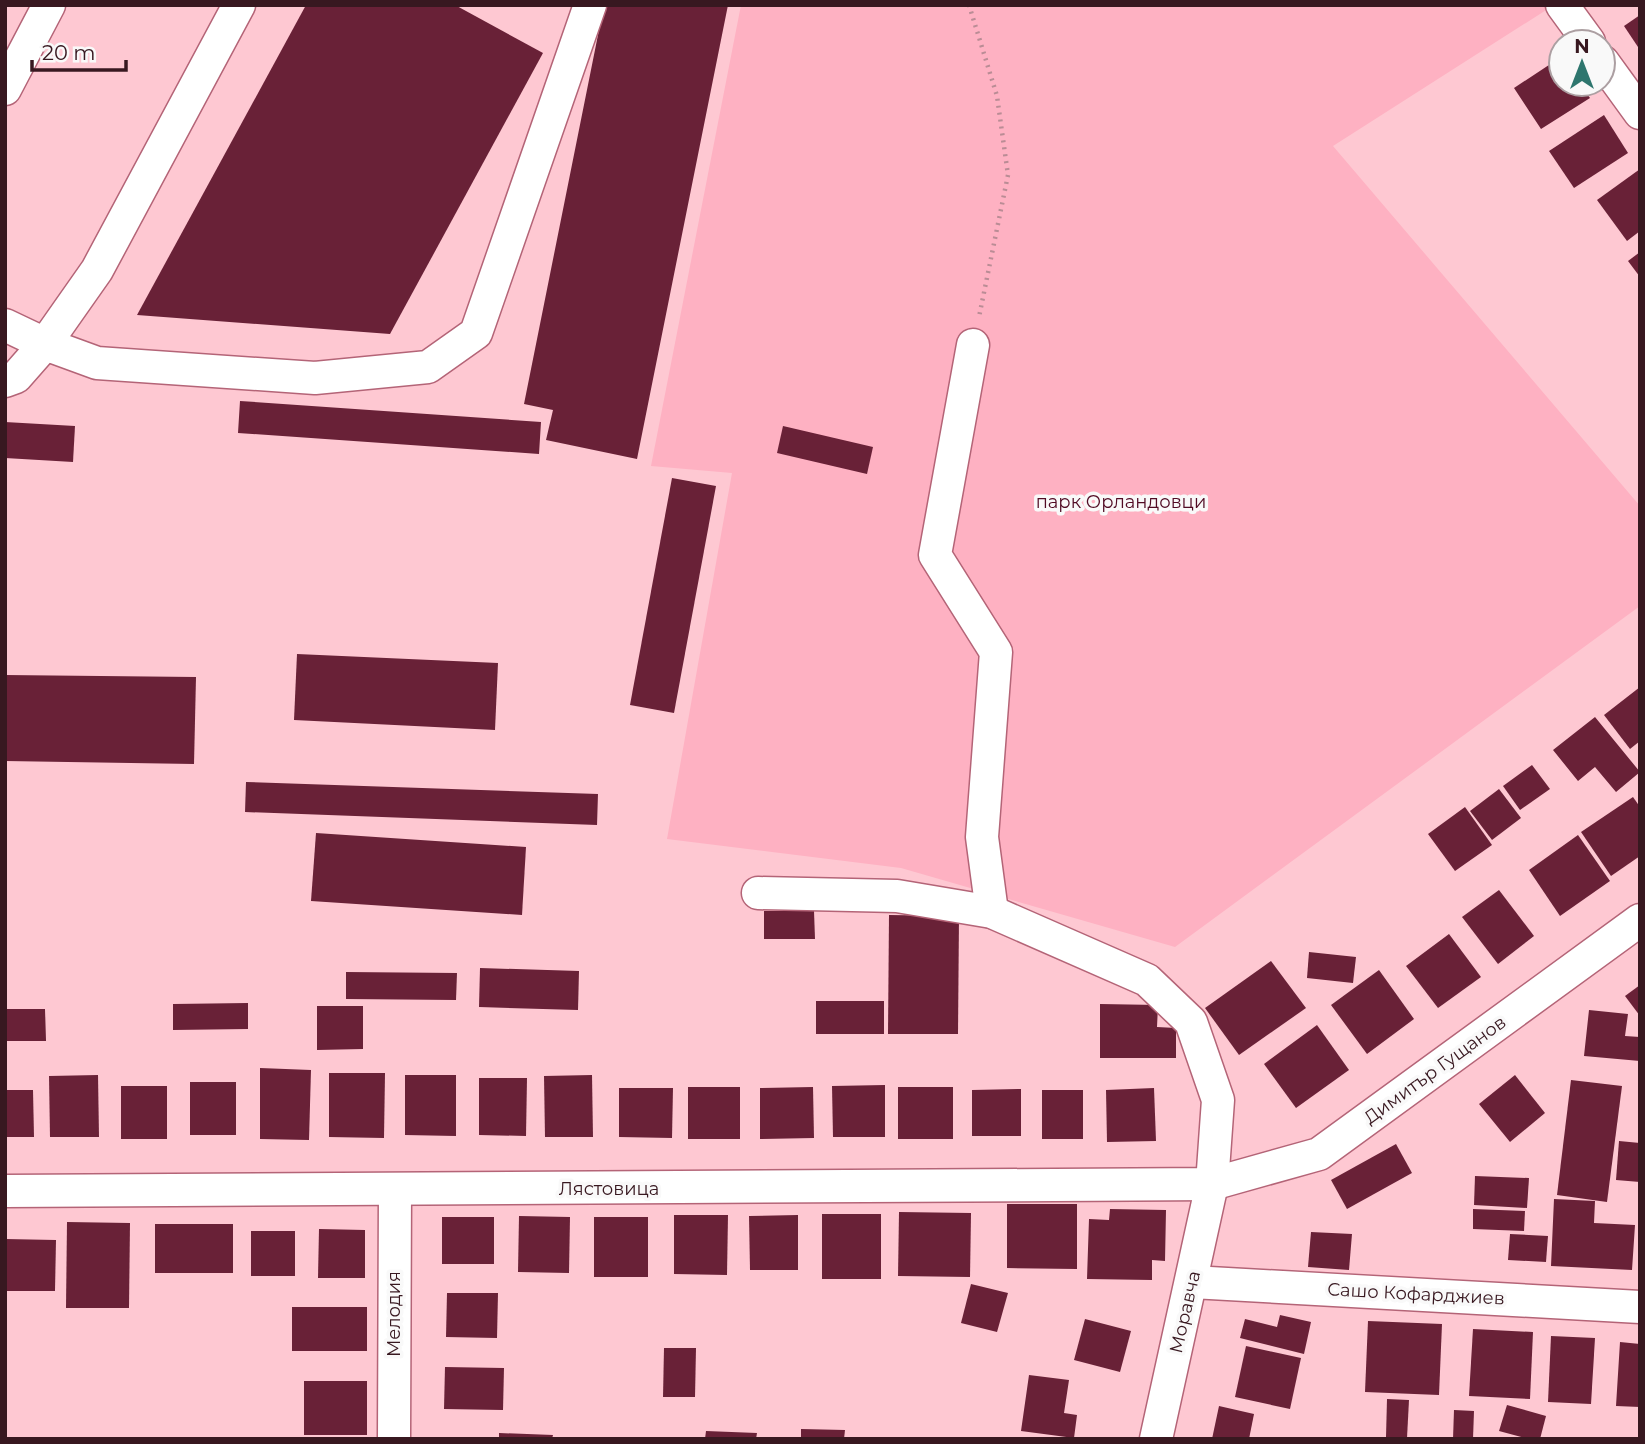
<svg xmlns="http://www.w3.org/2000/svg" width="1645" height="1444" font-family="Montserrat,sans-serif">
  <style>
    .green { fill: #feb1c2 }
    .building { fill: #692137 }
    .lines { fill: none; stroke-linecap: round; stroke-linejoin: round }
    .minor-casing { stroke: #b46477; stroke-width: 35 }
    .path { stroke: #ba8c95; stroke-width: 4.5; stroke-dasharray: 2 5; stroke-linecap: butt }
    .minor { stroke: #fff; stroke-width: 32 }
    .labels { text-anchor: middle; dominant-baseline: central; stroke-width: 7; stroke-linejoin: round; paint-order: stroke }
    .park-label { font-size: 18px; fill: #510b24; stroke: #f9f9f9 }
    .street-label { font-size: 18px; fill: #381820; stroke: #f9f9f9 }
  </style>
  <rect width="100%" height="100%" fill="#fec8d2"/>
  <path class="green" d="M 741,5 L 1554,5 L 1333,146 L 1640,506 L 1640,606 L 1175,947 L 901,868 L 667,839 L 732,473 L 651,466 Z"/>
  <g class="building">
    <path d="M 306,5 L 455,5 L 543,53 L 390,334 L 137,315 Z"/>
    <path d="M 604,5 L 728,5 L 637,459 L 546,440 L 553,410 L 524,404 Z"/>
    <path d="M 1640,15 L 1640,50 L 1624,26 Z"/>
    <path d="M 1561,57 L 1561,84 L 1580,84 L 1590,98 L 1541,129 L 1514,88 Z"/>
    <path d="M 1604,115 L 1628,153 L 1574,188 L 1549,151 Z"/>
    <path d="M 1640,169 L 1640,231 L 1627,241 L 1597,200 Z"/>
    <path d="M 1640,252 L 1640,277 L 1628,261 Z"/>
    <path d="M 240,401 L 541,422 L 539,454 L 238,433 Z"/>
    <path d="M 5,422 L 75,426 L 73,462 L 5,458 Z"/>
    <path d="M 783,426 L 873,447 L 867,474 L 777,453 Z"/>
    <path d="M 672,478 L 716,486 L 674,713 L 630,705 Z"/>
    <path d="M 297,654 L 498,663 L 495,730 L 294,720 Z"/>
    <path d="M 5,675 L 196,677 L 194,764 L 5,761 Z"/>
    <path d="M 1640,687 L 1640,741 L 1630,749 L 1604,715 Z"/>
    <path d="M 1595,717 L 1640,772 L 1616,792 L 1595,767 L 1578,781 L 1553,750 Z"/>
    <path d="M 1532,765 L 1550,789 L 1520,810 L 1503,786 Z"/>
    <path d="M 246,782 L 598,794 L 597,825 L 245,812 Z"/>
    <path d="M 1499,789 L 1521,818 L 1492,840 L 1470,811 Z"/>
    <path d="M 1633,797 L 1640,807 L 1640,856 L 1611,876 L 1581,832 Z"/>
    <path d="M 1465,807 L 1492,845 L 1455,871 L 1428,834 Z"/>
    <path d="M 316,833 L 526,847 L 522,915 L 311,901 Z"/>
    <path d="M 1578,835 L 1610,881 L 1560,916 L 1529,870 Z"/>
    <path d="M 1499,890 L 1534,936 L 1498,964 L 1462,917 Z"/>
    <path d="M 764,911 L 814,911 L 815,939 L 764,939 Z"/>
    <path d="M 889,915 L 959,916 L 958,1034 L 888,1034 Z"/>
    <path d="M 1449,934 L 1481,977 L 1438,1008 L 1406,966 Z"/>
    <path d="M 1309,952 L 1356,957 L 1353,983 L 1307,978 Z"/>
    <path d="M 1271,961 L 1306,1008 L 1239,1055 L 1205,1008 Z"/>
    <path d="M 480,968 L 579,971 L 578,1010 L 479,1007 Z"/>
    <path d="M 1379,970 L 1414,1019 L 1367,1054 L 1331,1005 Z"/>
    <path d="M 346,972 L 457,973 L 456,1000 L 346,999 Z"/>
    <path d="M 1640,985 L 1640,1016 L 1625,996 Z"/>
    <rect x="816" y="1001" width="68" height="33"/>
    <path d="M 248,1003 L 248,1029 L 173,1030 L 173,1004 Z"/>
    <path d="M 1100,1004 L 1158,1005 L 1157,1027 L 1176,1028 L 1176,1058 L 1100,1058 Z"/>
    <path d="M 317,1006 L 363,1006 L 363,1049 L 317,1050 Z"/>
    <path d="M 5,1009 L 45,1009 L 46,1041 L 5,1041 Z"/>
    <path d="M 1589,1010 L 1628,1014 L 1625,1036 L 1640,1037 L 1640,1061 L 1584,1056 Z"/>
    <path d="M 1317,1025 L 1349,1070 L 1296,1108 L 1264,1064 Z"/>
    <path d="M 260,1068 L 311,1070 L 309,1140 L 260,1139 Z"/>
    <path d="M 329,1073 L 385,1073 L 384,1138 L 329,1137 Z"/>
    <path d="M 98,1075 L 99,1137 L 50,1137 L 49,1076 Z"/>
    <path d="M 405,1075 L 456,1075 L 456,1136 L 405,1135 Z"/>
    <path d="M 592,1075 L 593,1137 L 545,1137 L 544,1076 Z"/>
    <path d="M 1515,1075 L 1545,1113 L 1510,1142 L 1479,1104 Z"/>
    <path d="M 479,1078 L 527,1078 L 526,1136 L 479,1135 Z"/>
    <path d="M 1571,1080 L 1622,1086 L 1607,1202 L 1557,1195 Z"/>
    <rect x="190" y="1082" width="46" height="53"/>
    <path d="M 885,1085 L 885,1137 L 833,1137 L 832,1086 Z"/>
    <rect x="121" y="1086" width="46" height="53"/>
    <rect x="688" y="1087" width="52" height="52"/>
    <path d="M 813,1087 L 814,1138 L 760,1139 L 760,1088 Z"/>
    <rect x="898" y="1087" width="55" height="52"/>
    <path d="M 619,1088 L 673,1088 L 672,1138 L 619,1137 Z"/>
    <path d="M 1154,1088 L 1156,1141 L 1107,1142 L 1106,1090 Z"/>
    <path d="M 1021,1089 L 1021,1136 L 972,1136 L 972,1090 Z"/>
    <path d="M 5,1090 L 33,1090 L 34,1137 L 5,1137 Z"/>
    <rect x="1042" y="1090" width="41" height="49"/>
    <path d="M 1619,1141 L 1640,1143 L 1640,1182 L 1616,1180 Z"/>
    <path d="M 1396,1144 L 1412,1173 L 1347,1209 L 1331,1180 Z"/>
    <path d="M 1475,1176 L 1529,1178 L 1527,1208 L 1474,1205 Z"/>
    <path d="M 1554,1199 L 1595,1201 L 1594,1223 L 1635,1225 L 1632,1270 L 1551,1266 Z"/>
    <path d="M 1007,1204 L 1077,1204 L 1077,1269 L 1007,1268 Z"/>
    <path d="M 1110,1209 L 1166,1210 L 1165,1261 L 1152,1260 L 1152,1280 L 1087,1279 L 1089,1219 L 1109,1220 Z"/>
    <path d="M 1473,1209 L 1525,1211 L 1524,1231 L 1473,1229 Z"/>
    <path d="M 899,1212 L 971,1213 L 970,1277 L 898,1276 Z"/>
    <rect x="822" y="1214" width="59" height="65"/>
    <path d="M 674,1215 L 728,1215 L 727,1275 L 674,1274 Z"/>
    <path d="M 798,1215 L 798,1270 L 750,1270 L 749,1216 Z"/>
    <path d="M 519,1216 L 570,1217 L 569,1273 L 518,1272 Z"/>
    <rect x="442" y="1217" width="52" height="47"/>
    <rect x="594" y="1217" width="54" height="60"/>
    <path d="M 67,1222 L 130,1223 L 129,1308 L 66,1308 Z"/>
    <rect x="155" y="1224" width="78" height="49"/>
    <path d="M 319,1229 L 365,1230 L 365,1278 L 318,1278 Z"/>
    <rect x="251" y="1231" width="44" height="45"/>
    <path d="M 1311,1232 L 1352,1234 L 1349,1270 L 1308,1267 Z"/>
    <path d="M 1510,1234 L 1548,1236 L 1546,1262 L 1508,1260 Z"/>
    <path d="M 5,1239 L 56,1240 L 55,1291 L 5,1291 Z"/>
    <path d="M 971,1284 L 1008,1293 L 997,1332 L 961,1323 Z"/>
    <path d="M 447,1293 L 498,1293 L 497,1338 L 446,1337 Z"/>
    <rect x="292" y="1307" width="75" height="44"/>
    <path d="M 1280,1315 L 1311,1322 L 1304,1354 L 1240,1338 L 1245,1319 L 1277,1327 Z"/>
    <path d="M 1085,1319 L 1131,1331 L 1120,1372 L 1074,1360 Z"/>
    <path d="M 1368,1321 L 1442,1324 L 1439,1395 L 1365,1392 Z"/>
    <path d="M 1473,1329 L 1533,1332 L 1530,1399 L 1469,1396 Z"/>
    <path d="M 1551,1336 L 1595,1338 L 1591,1404 L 1548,1402 Z"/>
    <path d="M 1620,1342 L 1640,1344 L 1640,1407 L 1616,1406 Z"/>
    <path d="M 1246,1346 L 1301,1358 L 1290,1409 L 1235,1397 Z"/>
    <path d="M 664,1348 L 696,1348 L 695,1397 L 663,1397 Z"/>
    <path d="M 445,1367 L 504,1368 L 503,1410 L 444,1409 Z"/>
    <path d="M 1029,1375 L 1069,1380 L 1064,1413 L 1077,1415 L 1074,1438 L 1021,1431 Z"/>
    <rect x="304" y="1381" width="63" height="54"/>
    <path d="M 1387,1399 L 1409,1400 L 1407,1438 L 1386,1437 Z"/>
    <path d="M 1507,1405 L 1546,1416 L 1540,1439 L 1529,1439 L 1499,1431 Z"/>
    <path d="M 1219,1406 L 1254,1414 L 1249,1439 L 1212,1439 Z"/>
    <path d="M 1454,1410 L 1474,1411 L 1473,1439 L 1453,1439 Z"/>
    <path d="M 801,1429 L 845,1430 L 844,1439 L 801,1439 Z"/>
    <path d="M 706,1431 L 757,1433 L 756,1439 L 705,1439 Z"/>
    <path d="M 499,1433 L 553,1435 L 552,1439 L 499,1439 Z"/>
  </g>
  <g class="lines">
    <defs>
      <g id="minor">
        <path d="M 1562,5 L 1589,42"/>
        <path d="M 1603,62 L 1640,113"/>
        <path d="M 5,89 L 49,5"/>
        <path d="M 5,325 L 45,344 L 97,363 L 315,378 L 428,367 L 476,333 L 590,5"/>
        <path d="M 973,345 L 935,555 L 996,652 L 982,837 L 992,912"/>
        <path d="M 5,381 L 16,377 L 45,344 L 97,270 L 239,5"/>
        <path d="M 758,893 L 897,896 L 992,912 L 1147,980 L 1191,1022 L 1218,1100 L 1212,1184 L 1156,1439"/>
        <path d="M 5,1191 L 1212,1184 L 1319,1154 L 1640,920"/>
        <path d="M 1192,1282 L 1640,1307"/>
        <path d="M 394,1439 L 395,1190"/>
      </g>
    </defs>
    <use href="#minor" class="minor-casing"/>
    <path class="path" d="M 969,5 L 997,96 L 1008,175 L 979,317"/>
    <use href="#minor" class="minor"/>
  </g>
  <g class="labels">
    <g class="park-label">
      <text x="1121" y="502">парк Орландовци</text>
    </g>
    <g class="street-label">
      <text transform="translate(1435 1070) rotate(-36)">Димитър Гущанов</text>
      <text x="609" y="1189">Лястовица</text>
      <text transform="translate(1416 1294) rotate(3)">Сашо Кофарджиев</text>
      <text transform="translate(1185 1312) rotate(-77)">Моравча</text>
      <text transform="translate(394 1314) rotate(-90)">Мелодия</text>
    </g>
  </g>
  <rect width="1645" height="1444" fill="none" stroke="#381820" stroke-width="14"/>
  <g transform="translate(1582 63)"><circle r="33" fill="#f9f9f9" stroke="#ac9fa2" stroke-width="2"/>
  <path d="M0-5L12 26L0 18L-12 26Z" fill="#2e766e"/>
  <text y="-10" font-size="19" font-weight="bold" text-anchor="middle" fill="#381820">N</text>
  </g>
  <path d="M32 60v10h94v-10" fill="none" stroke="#381820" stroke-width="3.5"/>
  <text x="42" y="60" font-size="21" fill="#381820" stroke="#f9f9f9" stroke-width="5" paint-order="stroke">20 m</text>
</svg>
